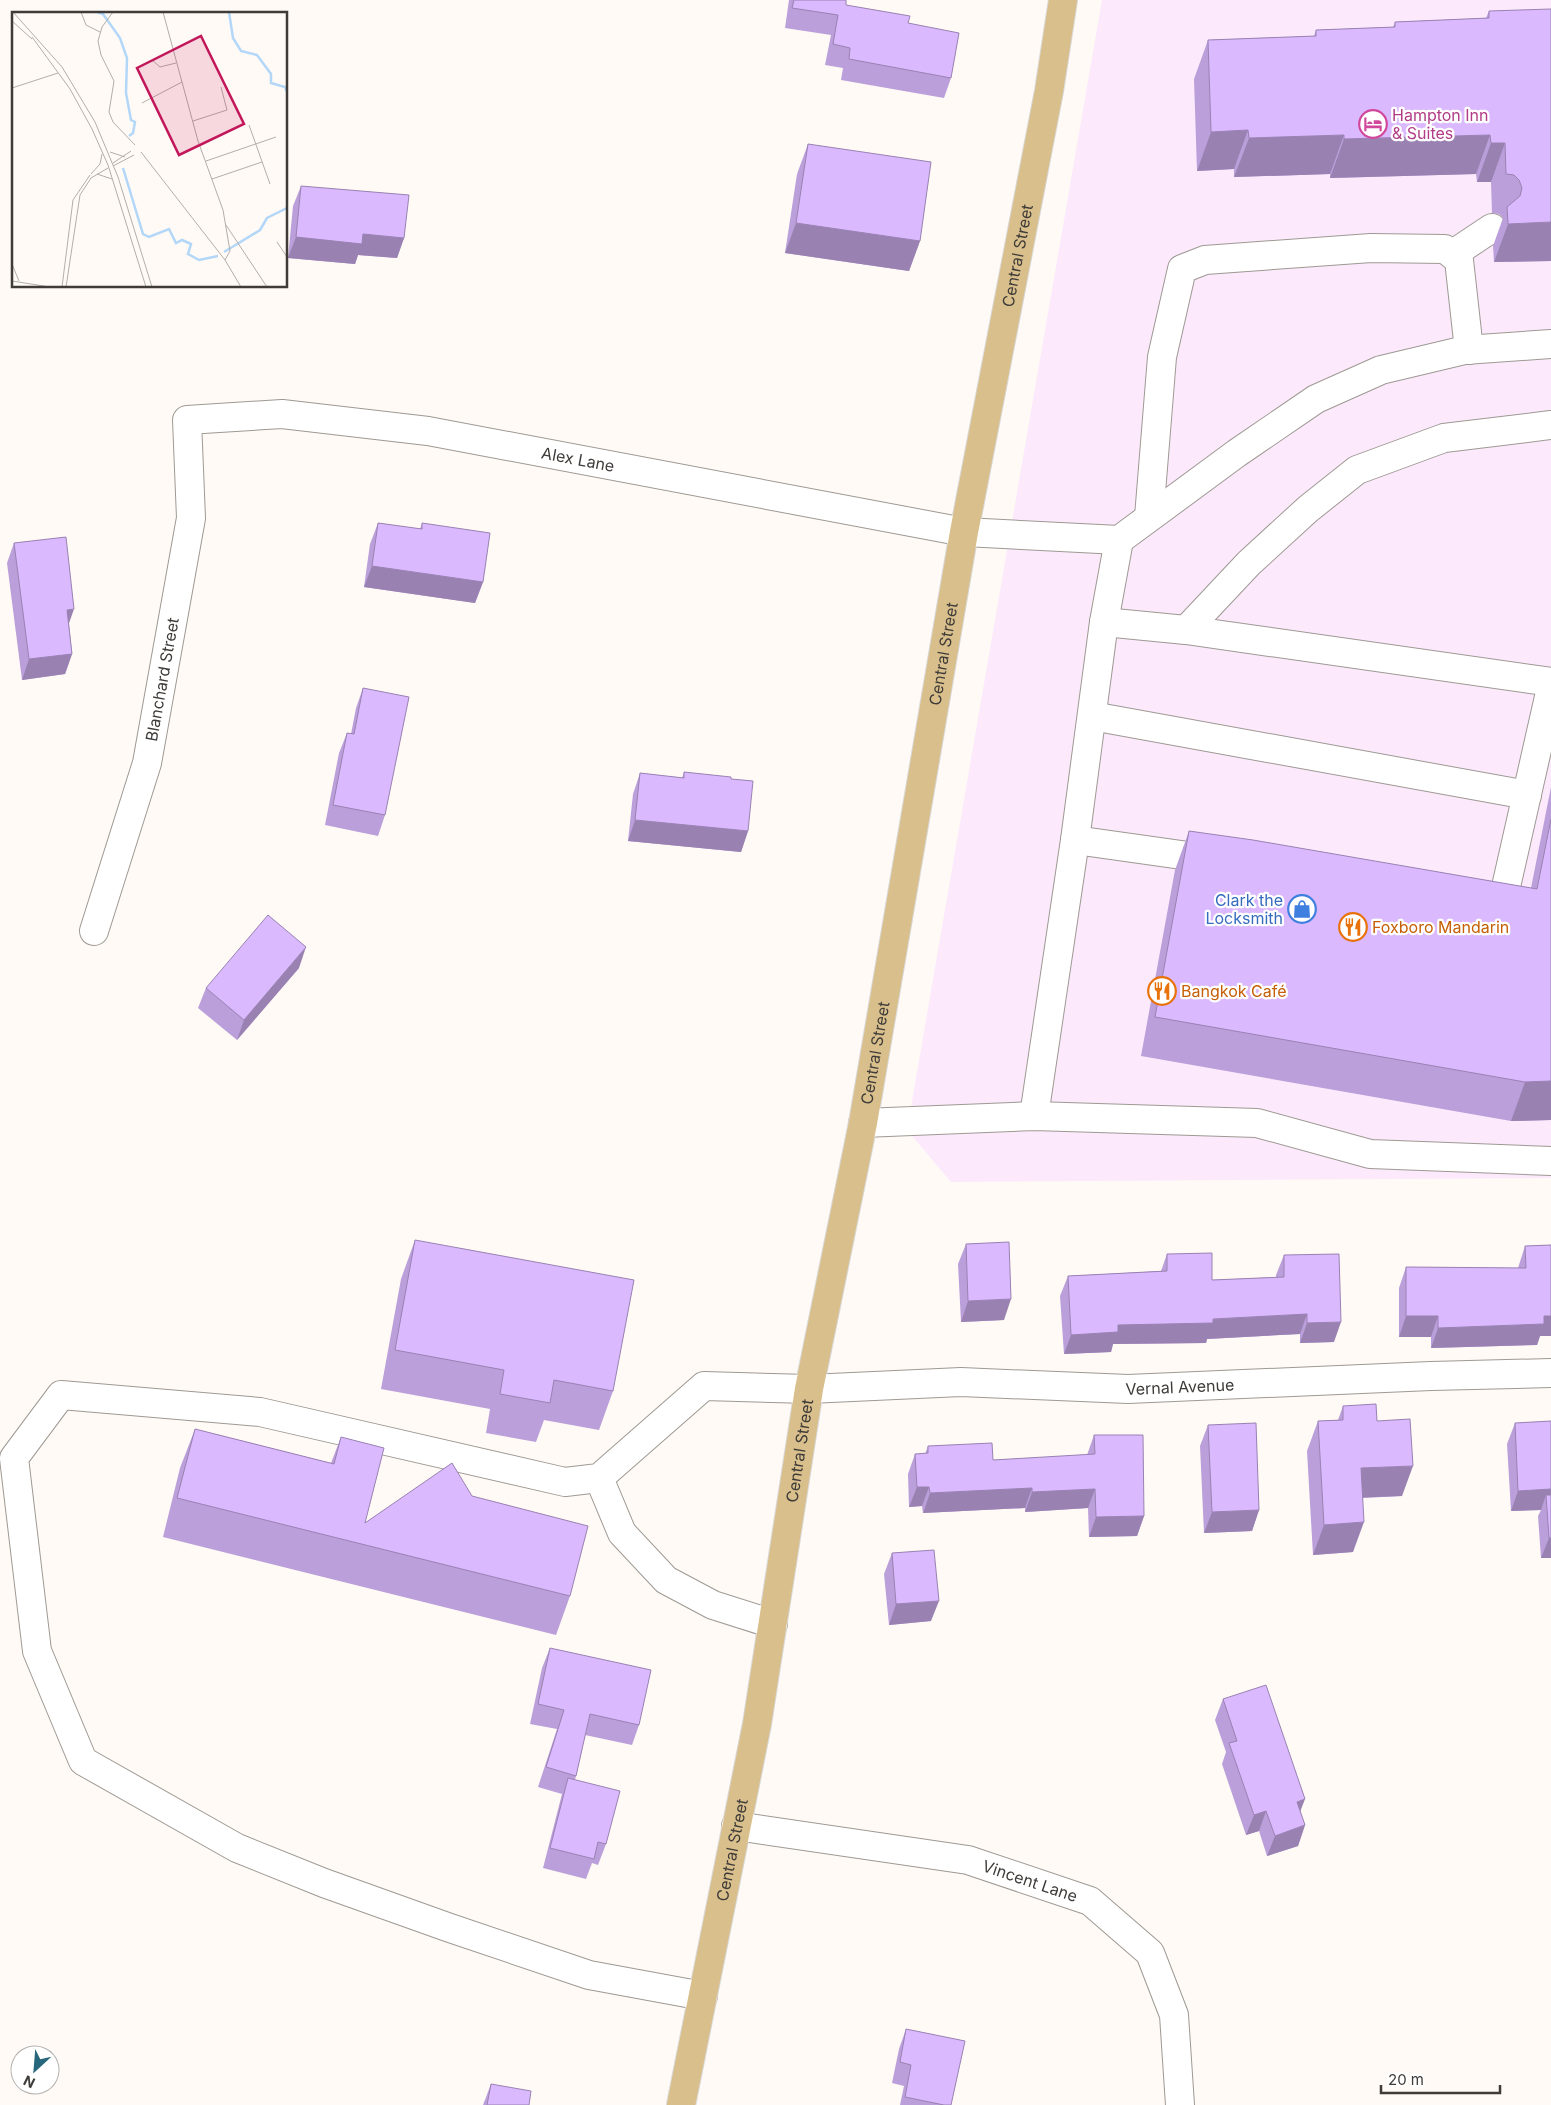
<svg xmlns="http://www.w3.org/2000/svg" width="1551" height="2105" font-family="Inter,sans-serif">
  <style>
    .commercial { fill: #fceafc }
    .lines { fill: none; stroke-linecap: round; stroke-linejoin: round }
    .minor-casing { stroke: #9e9993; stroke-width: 30 }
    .major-casing { stroke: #d8d8d7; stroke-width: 30 }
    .minor { stroke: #fff; stroke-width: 28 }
    .major { stroke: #d9bf8b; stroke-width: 28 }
    .wall { fill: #bb9fda }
    .shaded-wall { fill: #9982b2 }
    .building { fill: #dab9fe; stroke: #9982b2 }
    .labels { text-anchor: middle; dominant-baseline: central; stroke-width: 4.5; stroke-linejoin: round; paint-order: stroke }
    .hotel-label { font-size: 16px; fill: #b23c85; stroke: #fff; text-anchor: start }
    .street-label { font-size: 16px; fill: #3e3b39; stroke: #fff }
    .shop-label { font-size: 16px; fill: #366cbe; stroke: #fff; text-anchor: end }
    .food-label { font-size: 16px; fill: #c56008; stroke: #fff; text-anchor: start }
    .inset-river { fill: none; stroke: #b2d7f8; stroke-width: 2.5 }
    .inset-road { fill: none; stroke: #b2aeaa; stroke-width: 1 }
    .view { fill: #c2185b; fill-opacity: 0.15; stroke: #c2185b; stroke-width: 2.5 }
    .inset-edge { fill: none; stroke: #3e3b39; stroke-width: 2.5 }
  </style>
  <rect width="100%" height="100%" fill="#fffaf5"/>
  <path class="commercial" d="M 1102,0 L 1551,0 L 1551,1178 L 951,1182 L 907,1130 Z"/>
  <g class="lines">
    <defs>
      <g id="minor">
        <path d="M 1453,254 L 1492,228"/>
        <path d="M 1149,517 L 1162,357 L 1182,269 L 1205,260 L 1371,248 L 1445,249 L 1459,260 L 1469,350"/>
        <path d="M 1104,622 L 1186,630 L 1249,563 L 1308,509 L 1357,470 L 1444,438 L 1551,425"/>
        <path d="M 1186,630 L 1551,682"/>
        <path d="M 1092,716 L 1527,795"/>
        <path d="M 1075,840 L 1217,860"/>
        <path d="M 1483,897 L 1503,900 L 1551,688"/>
        <path id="s1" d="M 94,931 L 147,763 L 191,518 L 187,420 L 282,414 L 428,431 L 964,532 L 1119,540 L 1237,453 L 1316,399 L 1381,370 L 1465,350 L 1551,344"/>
        <path d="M 1034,1116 L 1075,840 L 1104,622 L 1119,540"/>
        <path d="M 863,1123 L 1034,1116 L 1257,1123 L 1370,1154 L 1551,1161"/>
        <path d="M 599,1478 L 622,1533 L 666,1580 L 713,1605 L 773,1624"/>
        <path id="s2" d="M 736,1826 L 968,1860 L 1090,1901 L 1150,1953 L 1174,2015 L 1180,2105"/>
        <path id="s3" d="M 703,1996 L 589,1975 L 450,1928 L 324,1883 L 237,1848 L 83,1761 L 37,1651 L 14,1458 L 61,1395 L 260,1412 L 565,1482 L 599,1478 L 704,1386 L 809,1389 L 961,1382 L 1128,1389 L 1431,1376 L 1551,1373"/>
      </g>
      <g id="major">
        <path id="s4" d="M 681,2105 L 757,1724 L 809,1389 L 863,1123 L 964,532 L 1049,91 L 1063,0"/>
      </g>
    </defs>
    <use href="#minor" class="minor-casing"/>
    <use href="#major" class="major-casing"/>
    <use href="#minor" class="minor"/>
    <use href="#major" class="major"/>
  </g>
  <g class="wall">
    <path d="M 789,0 L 846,0 L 846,5 L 908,23 L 951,78 L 944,98 L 841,80 L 843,68 L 825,65 L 831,35 L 785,28 Z"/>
    <path d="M 1489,11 L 1551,261 L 1494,262 L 1493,246 L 1503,218 L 1499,214 L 1492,213 L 1491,182 L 1477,182 L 1476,174 L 1330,178 L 1330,174 L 1234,177 L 1234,169 L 1197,171 L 1194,79 L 1208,40 L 1314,36 L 1316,30 L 1393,27 L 1395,22 L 1486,18 Z"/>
    <path d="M 808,144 L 920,241 L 909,271 L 785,253 L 797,174 Z"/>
    <path d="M 301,186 L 404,238 L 397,258 L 358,255 L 355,264 L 288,258 L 293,206 Z"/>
    <path d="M 378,523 L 420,529 L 422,523 L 483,582 L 475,603 L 364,587 L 370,544 Z"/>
    <path d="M 14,543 L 69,624 L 72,654 L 65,674 L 22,680 L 7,563 Z"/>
    <path d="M 363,688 L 385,815 L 378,836 L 325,825 L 339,753 L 347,733 L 351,734 L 356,708 Z"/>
    <path d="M 684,772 L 731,779 L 748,831 L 741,852 L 628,841 L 633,794 L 640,773 L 682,778 Z"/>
    <path d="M 1551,787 L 1551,1120 L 1511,1121 L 1141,1056 L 1175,870 L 1189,831 L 1531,888 Z"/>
    <path d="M 299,968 L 237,1040 L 198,1008 L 206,988 Z"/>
    <path d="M 415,1240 L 613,1391 L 599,1430 L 544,1420 L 536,1442 L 486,1433 L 490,1409 L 381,1389 L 401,1279 Z"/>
    <path d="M 966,1244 L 1004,1320 L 961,1322 L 958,1264 Z"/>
    <path d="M 1551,1245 L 1551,1336 L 1540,1336 L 1537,1345 L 1431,1348 L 1431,1337 L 1399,1337 L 1399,1288 L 1406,1267 L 1518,1268 L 1525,1246 Z"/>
    <path d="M 1167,1254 L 1212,1280 L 1276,1277 L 1276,1275 L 1284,1255 L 1334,1342 L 1300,1343 L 1300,1334 L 1207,1339 L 1206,1343 L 1113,1344 L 1111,1352 L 1064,1354 L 1060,1296 L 1068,1276 L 1161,1271 Z"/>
    <path d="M 1343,1406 L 1402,1496 L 1363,1498 L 1353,1552 L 1313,1555 L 1307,1451 L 1318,1421 L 1338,1420 Z"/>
    <path d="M 1551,1421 L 1551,1558 L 1541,1558 L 1538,1516 L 1541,1510 L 1511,1511 L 1507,1444 L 1515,1423 Z"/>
    <path d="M 1208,1425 L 1259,1510 L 1252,1531 L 1204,1533 L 1200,1446 Z"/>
    <path d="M 195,1429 L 331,1463 L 341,1437 L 365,1523 L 472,1496 L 570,1596 L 556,1635 L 163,1537 L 180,1468 Z"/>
    <path d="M 1094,1435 L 1144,1516 L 1137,1536 L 1089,1537 L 1088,1508 L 1025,1512 L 1025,1508 L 923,1513 L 922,1506 L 909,1507 L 908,1474 L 915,1454 L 925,1454 L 928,1446 L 993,1460 L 1087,1455 Z"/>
    <path d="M 892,1553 L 931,1621 L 889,1625 L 884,1574 Z"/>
    <path d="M 550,1648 L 639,1725 L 632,1745 L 585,1735 L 575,1780 L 606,1844 L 598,1865 L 592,1863 L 586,1879 L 543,1868 L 562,1794 L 538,1787 L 557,1729 L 530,1724 L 542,1668 Z"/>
    <path d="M 1223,1699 L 1300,1811 L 1305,1825 L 1298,1846 L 1267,1856 L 1259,1831 L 1246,1835 L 1222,1764 L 1226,1752 L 1215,1720 Z"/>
    <path d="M 906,2029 L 951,2105 L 900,2105 L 904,2086 L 892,2083 L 899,2049 Z"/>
    <path d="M 491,2084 L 529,2105 L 483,2105 Z"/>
  </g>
  <g class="shaded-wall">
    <path d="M 1248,130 L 1234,169 L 1197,171 L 1211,132 Z"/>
    <path d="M 1344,135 L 1330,174 L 1234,177 L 1249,138 Z"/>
    <path d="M 1490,135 L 1476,174 L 1330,178 L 1344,139 Z"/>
    <path d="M 1491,143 L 1505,143 L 1491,182 L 1477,182 Z"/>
    <path d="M 1551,222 L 1551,261 L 1494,262 L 1508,224 Z"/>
    <path d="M 796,223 L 920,241 L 909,271 L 785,253 Z"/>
    <path d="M 363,234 L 404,238 L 397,258 L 358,255 L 355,264 L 288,258 L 296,237 Z"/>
    <path d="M 372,566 L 483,582 L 475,603 L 364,587 Z"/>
    <path d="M 74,609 L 67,629 L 67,610 Z"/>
    <path d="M 72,654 L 65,674 L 22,680 L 29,659 Z"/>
    <path d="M 635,820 L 748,831 L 741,852 L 628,841 Z"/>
    <path d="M 306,947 L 299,968 L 237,1040 L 244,1020 Z"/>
    <path d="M 1551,1081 L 1551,1120 L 1511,1121 L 1525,1082 Z"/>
    <path d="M 1011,1299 L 1004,1320 L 961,1322 L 968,1301 Z"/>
    <path d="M 1307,1314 L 1300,1334 L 1207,1339 L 1206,1343 L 1113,1344 L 1111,1352 L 1064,1354 L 1071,1335 L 1118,1325 Z"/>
    <path d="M 1406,1316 L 1438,1316 L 1431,1337 L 1399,1337 Z"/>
    <path d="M 1544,1316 L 1551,1316 L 1551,1336 L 1540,1336 L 1537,1345 L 1431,1348 L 1438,1328 Z"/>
    <path d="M 1341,1322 L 1334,1342 L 1300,1343 L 1307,1323 Z"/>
    <path d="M 1413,1466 L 1402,1496 L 1350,1498 L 1361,1468 Z"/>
    <path d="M 917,1487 L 929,1487 L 922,1506 L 909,1507 Z"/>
    <path d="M 1032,1488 L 1025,1508 L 923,1513 L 930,1493 Z"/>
    <path d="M 1095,1489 L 1088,1508 L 1025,1512 L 1032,1492 Z"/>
    <path d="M 1551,1489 L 1551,1509 L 1546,1495 L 1541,1510 L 1511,1511 L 1518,1491 Z"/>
    <path d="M 1259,1510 L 1252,1531 L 1204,1533 L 1212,1512 Z"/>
    <path d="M 1144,1516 L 1137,1536 L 1089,1537 L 1096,1517 Z"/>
    <path d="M 1364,1522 L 1353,1552 L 1313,1555 L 1324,1525 Z"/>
    <path d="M 1549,1538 L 1551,1538 L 1551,1558 L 1541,1558 Z"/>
    <path d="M 939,1601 L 931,1621 L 889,1625 L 896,1604 Z"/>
    <path d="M 1305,1799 L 1297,1820 L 1297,1802 Z"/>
    <path d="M 1266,1811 L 1259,1831 L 1246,1835 L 1254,1815 Z"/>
    <path d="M 1305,1825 L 1298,1846 L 1267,1856 L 1275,1836 Z"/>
  </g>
  <g class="building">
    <path d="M 794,0 L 846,0 L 846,5 L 910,16 L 908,23 L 959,33 L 951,78 L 849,59 L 850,48 L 833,44 L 838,15 L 792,8 Z"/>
    <path d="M 1551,9 L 1551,222 L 1508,224 L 1507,207 L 1520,196 L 1522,188 L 1519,180 L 1514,175 L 1506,174 L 1505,143 L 1491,143 L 1490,135 L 1344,139 L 1344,135 L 1249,138 L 1248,130 L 1211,132 L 1208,40 L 1316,36 L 1316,30 L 1395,27 L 1395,22 L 1489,18 L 1489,11 Z"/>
    <path d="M 808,144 L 931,162 L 920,241 L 796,223 Z"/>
    <path d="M 301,186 L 409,195 L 404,238 L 363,234 L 362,244 L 296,237 Z"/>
    <path d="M 378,523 L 422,529 L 422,523 L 490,533 L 483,582 L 372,566 Z"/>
    <path d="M 66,537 L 74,609 L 67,610 L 72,654 L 29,659 L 14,543 Z"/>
    <path d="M 363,688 L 409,697 L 385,815 L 333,805 L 347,733 L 354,734 Z"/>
    <path d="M 684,772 L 731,777 L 731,779 L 753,781 L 748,831 L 635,820 L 640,773 L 684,778 Z"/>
    <path d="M 1551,819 L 1551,1081 L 1525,1082 L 1155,1017 L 1189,831 L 1253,840 L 1537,889 Z"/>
    <path d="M 268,915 L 306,947 L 244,1020 L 206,988 Z"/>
    <path d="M 415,1240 L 634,1280 L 613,1391 L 554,1380 L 550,1403 L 500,1394 L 504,1370 L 395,1350 Z"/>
    <path d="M 1009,1242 L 1011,1299 L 968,1301 L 966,1244 Z"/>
    <path d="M 1551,1245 L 1551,1316 L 1544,1316 L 1544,1324 L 1438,1328 L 1438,1316 L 1406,1316 L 1406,1267 L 1526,1268 L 1525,1246 Z"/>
    <path d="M 1212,1253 L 1212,1280 L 1284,1277 L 1284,1255 L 1339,1254 L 1341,1322 L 1307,1323 L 1307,1314 L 1213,1319 L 1213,1323 L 1118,1325 L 1118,1332 L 1071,1335 L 1068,1276 L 1167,1271 L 1167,1254 Z"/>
    <path d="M 1376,1404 L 1377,1421 L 1410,1419 L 1413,1466 L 1361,1468 L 1364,1522 L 1324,1525 L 1318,1421 L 1343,1420 L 1343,1406 Z"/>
    <path d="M 1551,1421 L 1551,1489 L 1518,1491 L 1515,1423 Z"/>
    <path d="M 1256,1423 L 1259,1510 L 1212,1512 L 1208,1425 Z"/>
    <path d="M 195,1429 L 334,1464 L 341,1437 L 384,1448 L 365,1523 L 452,1463 L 472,1496 L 588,1526 L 570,1596 L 177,1498 Z"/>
    <path d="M 1094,1435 L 1143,1435 L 1144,1516 L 1096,1517 L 1095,1489 L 1032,1492 L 1032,1488 L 930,1493 L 929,1487 L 917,1487 L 915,1454 L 928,1453 L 928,1446 L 992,1443 L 993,1460 L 1095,1454 Z"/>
    <path d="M 1546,1495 L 1551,1495 L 1551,1538 L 1549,1538 Z"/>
    <path d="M 934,1550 L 939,1601 L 896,1604 L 892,1553 Z"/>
    <path d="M 550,1648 L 651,1670 L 639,1725 L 590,1714 L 576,1776 L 546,1767 L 564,1710 L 538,1704 Z"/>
    <path d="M 1266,1685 L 1305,1799 L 1297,1802 L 1305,1825 L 1275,1836 L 1266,1811 L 1254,1815 L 1229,1743 L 1237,1741 L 1223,1699 Z"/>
    <path d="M 568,1778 L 620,1791 L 606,1844 L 598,1842 L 594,1859 L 550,1848 Z"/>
    <path d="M 906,2029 L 965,2041 L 951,2105 L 944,2105 L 905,2097 L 911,2065 L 900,2062 Z"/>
    <path d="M 491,2084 L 531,2091 L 529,2105 L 487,2105 Z"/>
  </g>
  <defs>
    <symbol id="hotel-ring" viewBox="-11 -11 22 22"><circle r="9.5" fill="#fff" stroke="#d1479c" stroke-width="1.5"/><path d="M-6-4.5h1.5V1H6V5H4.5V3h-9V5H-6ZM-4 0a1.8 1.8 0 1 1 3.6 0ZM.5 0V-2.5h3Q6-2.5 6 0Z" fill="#d1479c"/></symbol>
    <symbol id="shop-ring" viewBox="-11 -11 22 22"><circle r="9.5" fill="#fff" stroke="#3f7fe0" stroke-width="1.5"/><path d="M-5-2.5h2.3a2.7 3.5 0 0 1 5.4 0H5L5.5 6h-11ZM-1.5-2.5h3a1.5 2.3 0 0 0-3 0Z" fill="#3f7fe0"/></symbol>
    <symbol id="restaurant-ring" viewBox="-11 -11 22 22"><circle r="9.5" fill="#fff" stroke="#e8710a" stroke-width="1.5"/><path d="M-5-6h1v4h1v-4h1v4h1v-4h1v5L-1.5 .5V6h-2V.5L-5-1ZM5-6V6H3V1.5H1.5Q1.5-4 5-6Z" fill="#e8710a"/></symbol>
  </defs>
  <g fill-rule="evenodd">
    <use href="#hotel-ring" x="1357" y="108" width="32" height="32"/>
    <use href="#shop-ring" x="1286" y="893" width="32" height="32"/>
    <use href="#restaurant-ring" x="1337" y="911" width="32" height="32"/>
    <use href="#restaurant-ring" x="1146" y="975" width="32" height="32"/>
  </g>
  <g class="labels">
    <g class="hotel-label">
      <text x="1392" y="115">Hampton Inn<tspan x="1392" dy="18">&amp; Suites</tspan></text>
    </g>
    <g class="street-label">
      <text stroke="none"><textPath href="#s4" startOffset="1880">Central Street</textPath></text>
      <text stroke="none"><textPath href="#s1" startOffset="918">Alex Lane</textPath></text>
      <text stroke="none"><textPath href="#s4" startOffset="1475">Central Street</textPath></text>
      <text stroke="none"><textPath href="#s1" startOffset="261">Blanchard Street</textPath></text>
      <text stroke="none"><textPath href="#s4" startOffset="1070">Central Street</textPath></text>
      <text stroke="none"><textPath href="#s3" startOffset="2222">Vernal Avenue</textPath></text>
      <text stroke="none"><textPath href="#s4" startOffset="665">Central Street</textPath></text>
      <text stroke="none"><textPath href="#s4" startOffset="260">Central Street</textPath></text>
      <text stroke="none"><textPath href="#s2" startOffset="300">Vincent Lane</textPath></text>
    </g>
    <g class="shop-label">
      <text x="1283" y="900">Clark the<tspan x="1283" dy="18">Locksmith</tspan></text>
    </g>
    <g class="food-label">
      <text x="1372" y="927">Foxboro Mandarin</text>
      <text x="1181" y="991">Bangkok Café</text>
    </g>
  </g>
  <g transform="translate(12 12)">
    <rect width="275" height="275" fill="#fffaf5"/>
    <path class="inset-river" d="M 85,0 L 91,2 L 108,26 L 115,46 L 114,81 L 119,108 L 123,110 L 121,121 L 117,124M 217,0 L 221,26 L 229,39 L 245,43 L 259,62 L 259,71 L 273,75 L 275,80M 111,156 L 131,222 L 137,225 L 157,217 L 164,231 L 170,228 L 179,232 L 176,242 L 187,248 L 206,244M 212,240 L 248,218 L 255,206 L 275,196"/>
    <path class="inset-road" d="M 1,0 L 50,55 L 83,110 L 106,165 L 140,275M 69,0 L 74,13 L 88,20M 101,0 L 90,15 L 86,29 L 89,43 L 102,69 L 97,100 L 101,110 L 123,133M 151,0 L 186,129 L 211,198 L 218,239 L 213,248 L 229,275M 0,9 L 20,27M 20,25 L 58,77 L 80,117 L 96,153 L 134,275M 140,48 L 148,55 L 164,51M 0,76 L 46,61M 130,91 L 170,70M 181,109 L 215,98 L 209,75M 237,113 L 258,172M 98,140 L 113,145M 129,140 L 213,248M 194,149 L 264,125M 101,151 L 119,139M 101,154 L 122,143M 79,162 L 88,152 L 90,142M 85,162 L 100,167M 200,167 L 250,150M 214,213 L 255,275M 265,230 L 275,245M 0,252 L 7,269M 0,269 L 38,275M 50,275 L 61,188 L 78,163M 54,275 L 68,183 L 79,166 L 96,156"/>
    <path class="view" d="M 189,24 L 232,112 L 167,143 L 125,56 Z"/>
    <rect width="275" height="275" class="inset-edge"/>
  </g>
  <g transform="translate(35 2070) rotate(206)"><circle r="24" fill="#ffffff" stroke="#b2b1b0"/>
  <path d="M0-4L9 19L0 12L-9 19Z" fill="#27677b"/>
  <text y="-8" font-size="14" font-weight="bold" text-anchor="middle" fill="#3e3b39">N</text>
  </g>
  <path d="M1381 2085v8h119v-8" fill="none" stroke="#3e3b39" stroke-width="2.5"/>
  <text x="1388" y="2085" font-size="15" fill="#3e3b39" stroke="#ffffff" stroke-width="4" paint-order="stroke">20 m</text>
</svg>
